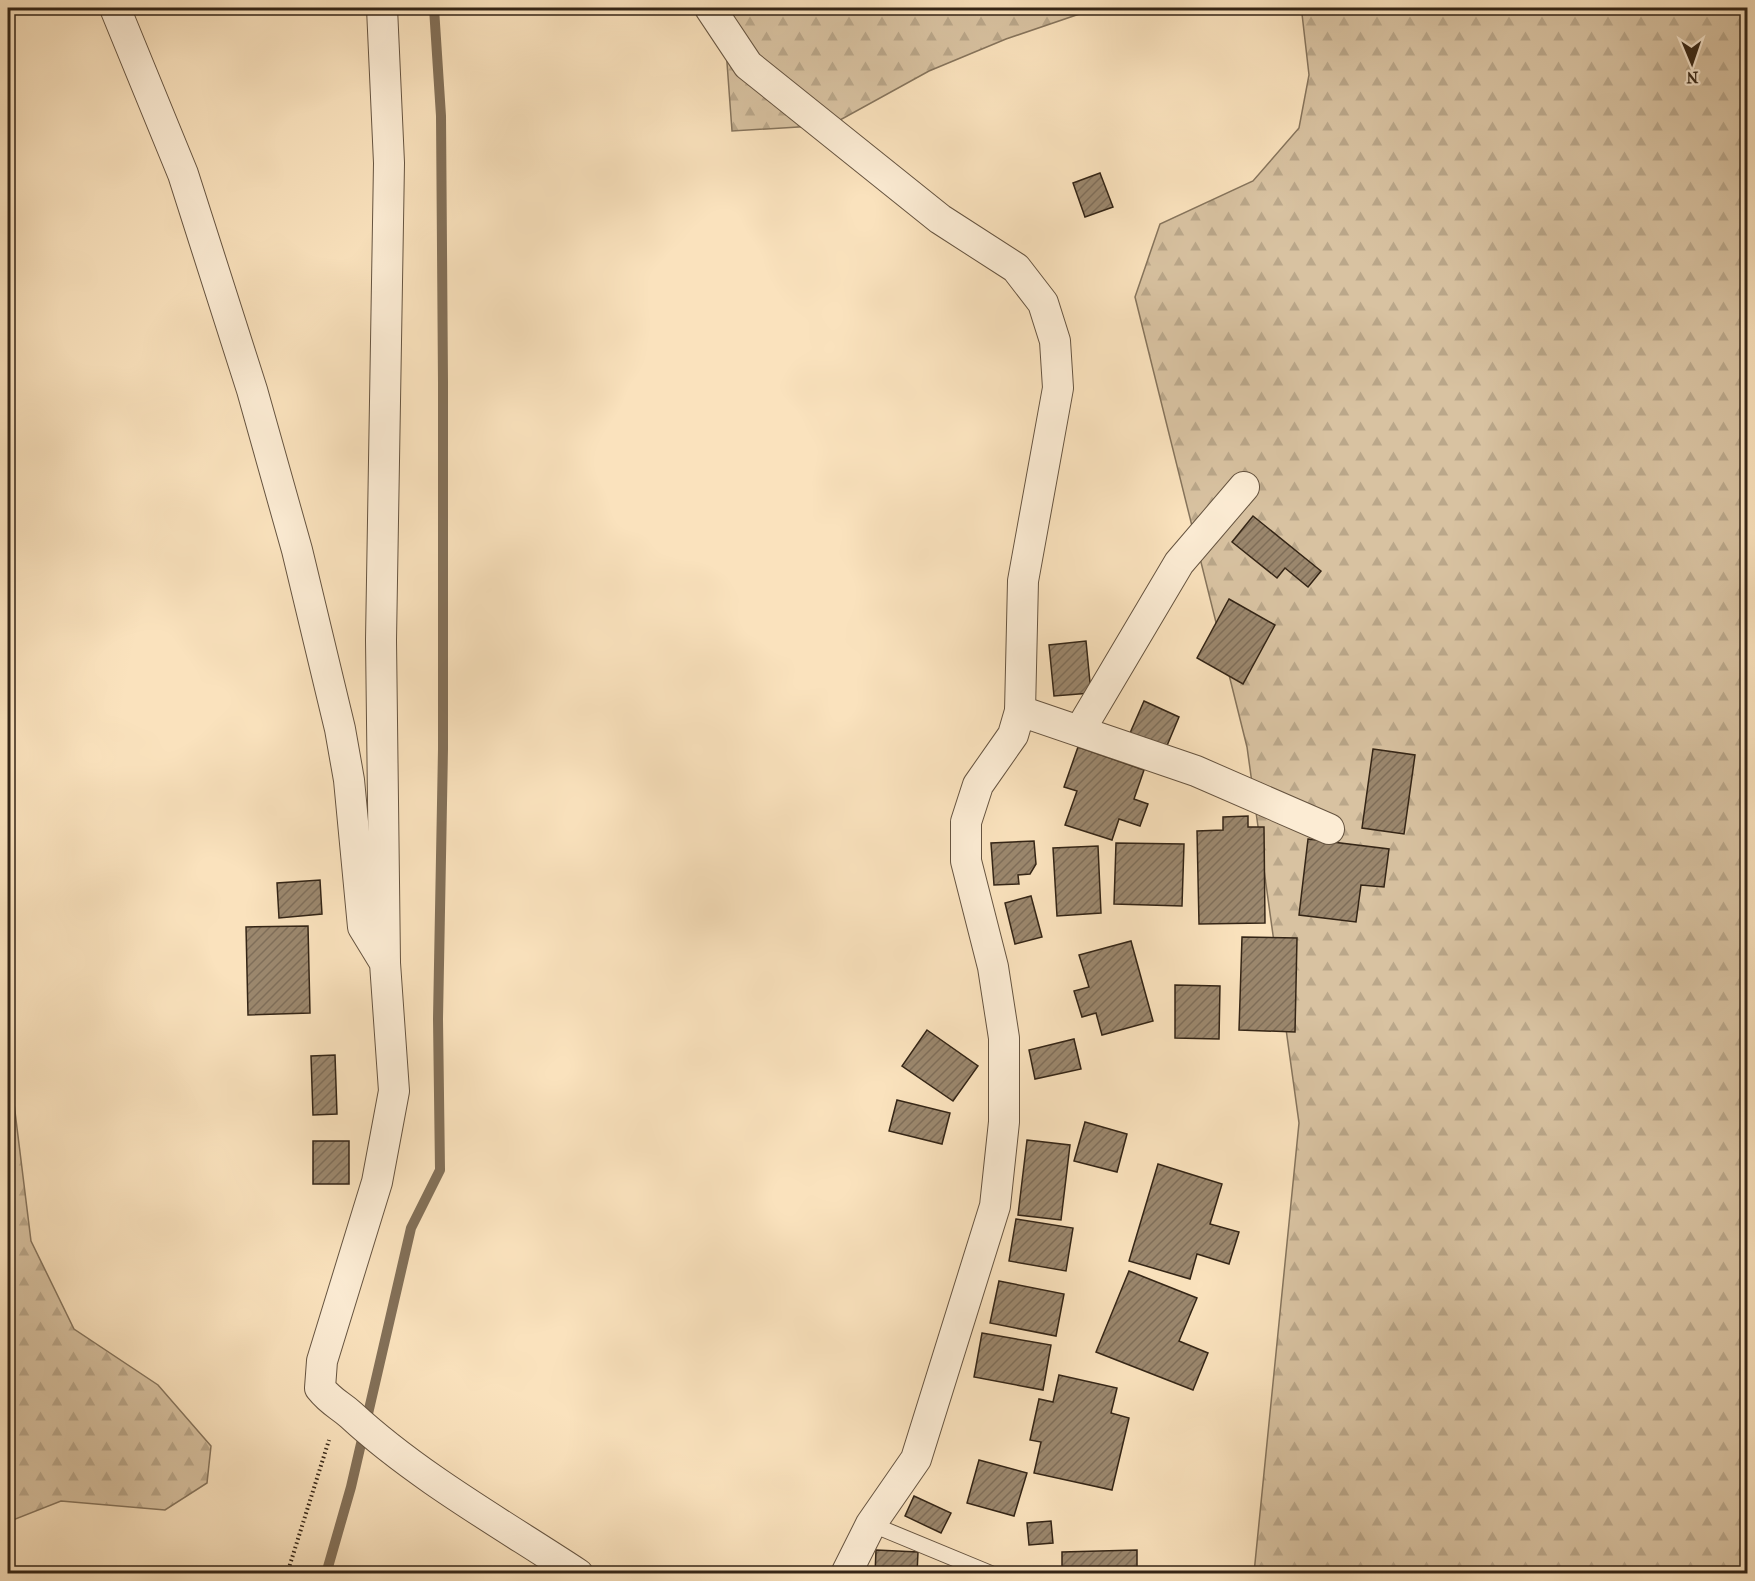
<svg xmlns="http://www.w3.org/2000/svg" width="1755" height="1581" font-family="'IM FELL French Canon',serif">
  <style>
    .forest { fill: url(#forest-firs); stroke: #86745c; stroke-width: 1.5 }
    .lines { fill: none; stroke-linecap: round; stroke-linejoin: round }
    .stream { stroke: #837058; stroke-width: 10 }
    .building { fill: url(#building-hatch); stroke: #342516; stroke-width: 1.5 }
    .service-casing { stroke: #665440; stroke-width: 17 }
    .minor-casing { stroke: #665440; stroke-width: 32 }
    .path { stroke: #342516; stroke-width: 4; stroke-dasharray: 1.5 3; stroke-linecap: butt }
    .service { stroke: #fcecd4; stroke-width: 15 }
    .minor { stroke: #fcecd4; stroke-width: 30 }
  </style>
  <defs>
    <pattern id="forest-firs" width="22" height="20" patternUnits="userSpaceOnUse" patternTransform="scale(1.5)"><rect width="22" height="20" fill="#d8c2a1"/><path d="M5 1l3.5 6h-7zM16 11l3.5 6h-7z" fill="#baa78a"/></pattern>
    <pattern id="building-hatch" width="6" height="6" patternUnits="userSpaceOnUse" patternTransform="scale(1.5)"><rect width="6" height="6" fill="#9b876d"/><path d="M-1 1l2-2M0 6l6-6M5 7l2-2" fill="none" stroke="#7f6e59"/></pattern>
  </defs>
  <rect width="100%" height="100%" fill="#fae2bd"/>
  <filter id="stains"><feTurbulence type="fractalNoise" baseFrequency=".00333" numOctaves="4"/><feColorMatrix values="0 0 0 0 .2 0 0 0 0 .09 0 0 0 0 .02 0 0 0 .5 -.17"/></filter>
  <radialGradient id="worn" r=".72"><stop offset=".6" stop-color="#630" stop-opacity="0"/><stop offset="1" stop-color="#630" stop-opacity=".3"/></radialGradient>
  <g class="forest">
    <path d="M 733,8 L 1097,8 L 1006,39 L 929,71 L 831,125 L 732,131 L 726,49 Z"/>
    <path d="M 1294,8 L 1747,8 L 1747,1573 L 1254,1573 L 1299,1123 L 1247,747 L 1135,297 L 1160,224 L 1253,181 L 1299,128 L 1309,75 L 1302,14 Z"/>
    <path d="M 8,567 L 11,577 L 8,1055 L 31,1241 L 74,1329 L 158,1385 L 211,1446 L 207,1483 L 165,1510 L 61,1501 L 8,1522 Z"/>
  </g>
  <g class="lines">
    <path class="stream" d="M 326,1574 L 351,1487 L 411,1228 L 440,1170 L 438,1019 L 443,749 L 443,382 L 441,116 L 434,8"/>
  </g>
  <g class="building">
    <path d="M 1100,173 L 1113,207 L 1085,217 L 1073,183 Z"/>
    <path d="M 1253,516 L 1321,571 L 1308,587 L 1285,568 L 1277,578 L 1232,542 Z"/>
    <path d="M 1229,599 L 1275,625 L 1243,684 L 1197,658 Z"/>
    <path d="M 1086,641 L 1091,693 L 1054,696 L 1049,645 Z"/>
    <path d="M 1144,701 L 1179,717 L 1166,748 L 1130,733 Z"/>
    <path d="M 1078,747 L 1144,770 L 1134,799 L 1148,804 L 1140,826 L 1119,819 L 1112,840 L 1065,825 L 1077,791 L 1064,787 Z"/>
    <path d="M 1373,749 L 1415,755 L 1404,834 L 1362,828 Z"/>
    <path d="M 1248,816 L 1248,827 L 1264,827 L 1265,923 L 1199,924 L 1197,831 L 1223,830 L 1223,817 Z"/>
    <path d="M 1308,839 L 1389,849 L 1384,887 L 1361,885 L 1356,922 L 1299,915 Z"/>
    <path d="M 1034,841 L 1036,864 L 1030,874 L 1018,875 L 1019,884 L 994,885 L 991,843 Z"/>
    <path d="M 1116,843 L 1184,844 L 1182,906 L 1114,904 Z"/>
    <path d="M 1098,846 L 1101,913 L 1057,916 L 1053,848 Z"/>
    <path d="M 320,880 L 322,914 L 279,918 L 277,883 Z"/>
    <path d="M 1031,896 L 1042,937 L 1015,944 L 1005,903 Z"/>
    <path d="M 308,926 L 310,1013 L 248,1015 L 246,927 Z"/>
    <path d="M 1242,937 L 1297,938 L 1295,1032 L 1239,1030 Z"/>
    <path d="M 1131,941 L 1153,1021 L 1102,1035 L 1096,1013 L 1082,1017 L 1074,991 L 1089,987 L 1079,955 Z"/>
    <path d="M 1175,985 L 1220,986 L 1219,1039 L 1175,1038 Z"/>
    <path d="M 927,1030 L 978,1066 L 953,1101 L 902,1066 Z"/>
    <path d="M 1074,1039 L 1081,1069 L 1035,1079 L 1029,1050 Z"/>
    <path d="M 335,1055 L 337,1114 L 313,1115 L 311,1056 Z"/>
    <path d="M 897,1100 L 950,1113 L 942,1144 L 889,1131 Z"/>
    <path d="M 1085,1122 L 1127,1134 L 1117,1172 L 1074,1161 Z"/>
    <path d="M 1027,1140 L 1070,1145 L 1061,1220 L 1018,1215 Z"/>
    <rect x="313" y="1141" width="36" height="43"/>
    <path d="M 1158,1164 L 1222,1184 L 1210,1224 L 1239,1232 L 1229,1264 L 1197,1254 L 1190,1279 L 1129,1261 Z"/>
    <path d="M 1016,1219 L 1073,1228 L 1066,1271 L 1009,1261 Z"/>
    <path d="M 1129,1271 L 1197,1298 L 1179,1341 L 1208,1353 L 1193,1390 L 1096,1352 Z"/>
    <path d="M 999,1281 L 1064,1294 L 1056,1336 L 990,1323 Z"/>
    <path d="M 982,1333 L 1051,1345 L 1043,1390 L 974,1377 Z"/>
    <path d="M 1059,1375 L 1117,1388 L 1111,1413 L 1129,1418 L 1112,1490 L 1034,1473 L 1041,1442 L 1030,1440 L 1039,1399 L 1053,1402 Z"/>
    <path d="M 979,1460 L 1027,1473 L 1014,1516 L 967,1503 Z"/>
    <path d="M 914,1496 L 951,1513 L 941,1533 L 905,1516 Z"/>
    <path d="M 1051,1521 L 1053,1543 L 1029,1545 L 1027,1523 Z"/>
    <path d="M 876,1550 L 918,1552 L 917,1574 L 875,1574 Z"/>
    <path d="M 1137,1550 L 1137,1574 L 1062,1574 L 1062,1552 Z"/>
  </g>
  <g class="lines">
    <defs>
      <path id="service" d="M 871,1524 L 992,1574"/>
      <g id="minor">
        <path d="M 115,8 L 183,174 L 252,390 L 297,550 L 340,729 L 349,780 L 363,927 L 385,963 L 394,1091 L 377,1182 L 322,1361 L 320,1388 C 332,1403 339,1404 351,1415 C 417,1476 502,1524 578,1574"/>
        <path d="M 382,8 L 389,163 L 381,640 L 385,963"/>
        <path d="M 710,8 L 748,65 L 940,219 L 1016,268 L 1043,303 L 1055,341 L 1058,388 L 1023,581 L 1020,711 L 1013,735 L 978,785 L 966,822 L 966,861 L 993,967 L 1004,1038 L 1004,1122 L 995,1206 L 916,1459 L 871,1524 L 846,1574"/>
        <path d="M 1020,711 L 1196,771 L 1329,829"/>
        <path d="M 1080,730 L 1179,563 L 1244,487"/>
      </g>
    </defs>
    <use href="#service" class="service-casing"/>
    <use href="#minor" class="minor-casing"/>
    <path class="path" d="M 287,1574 L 329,1440"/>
    <use href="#service" class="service"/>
    <use href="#minor" class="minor"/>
  </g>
  <rect width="1755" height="1581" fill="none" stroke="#fae2bd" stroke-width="30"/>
  <rect x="9" y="9" width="1737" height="1563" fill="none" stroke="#342516" stroke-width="3"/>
  <rect x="15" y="15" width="1725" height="1551" fill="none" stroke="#342516" stroke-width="1.5"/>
  <g transform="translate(1692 63) rotate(178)" stroke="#fcecd4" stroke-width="4.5" paint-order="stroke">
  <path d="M0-4.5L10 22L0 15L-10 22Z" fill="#342516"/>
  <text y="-9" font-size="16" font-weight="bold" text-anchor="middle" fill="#342516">N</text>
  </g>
  <rect width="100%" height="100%" filter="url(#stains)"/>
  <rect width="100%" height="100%" fill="url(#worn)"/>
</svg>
